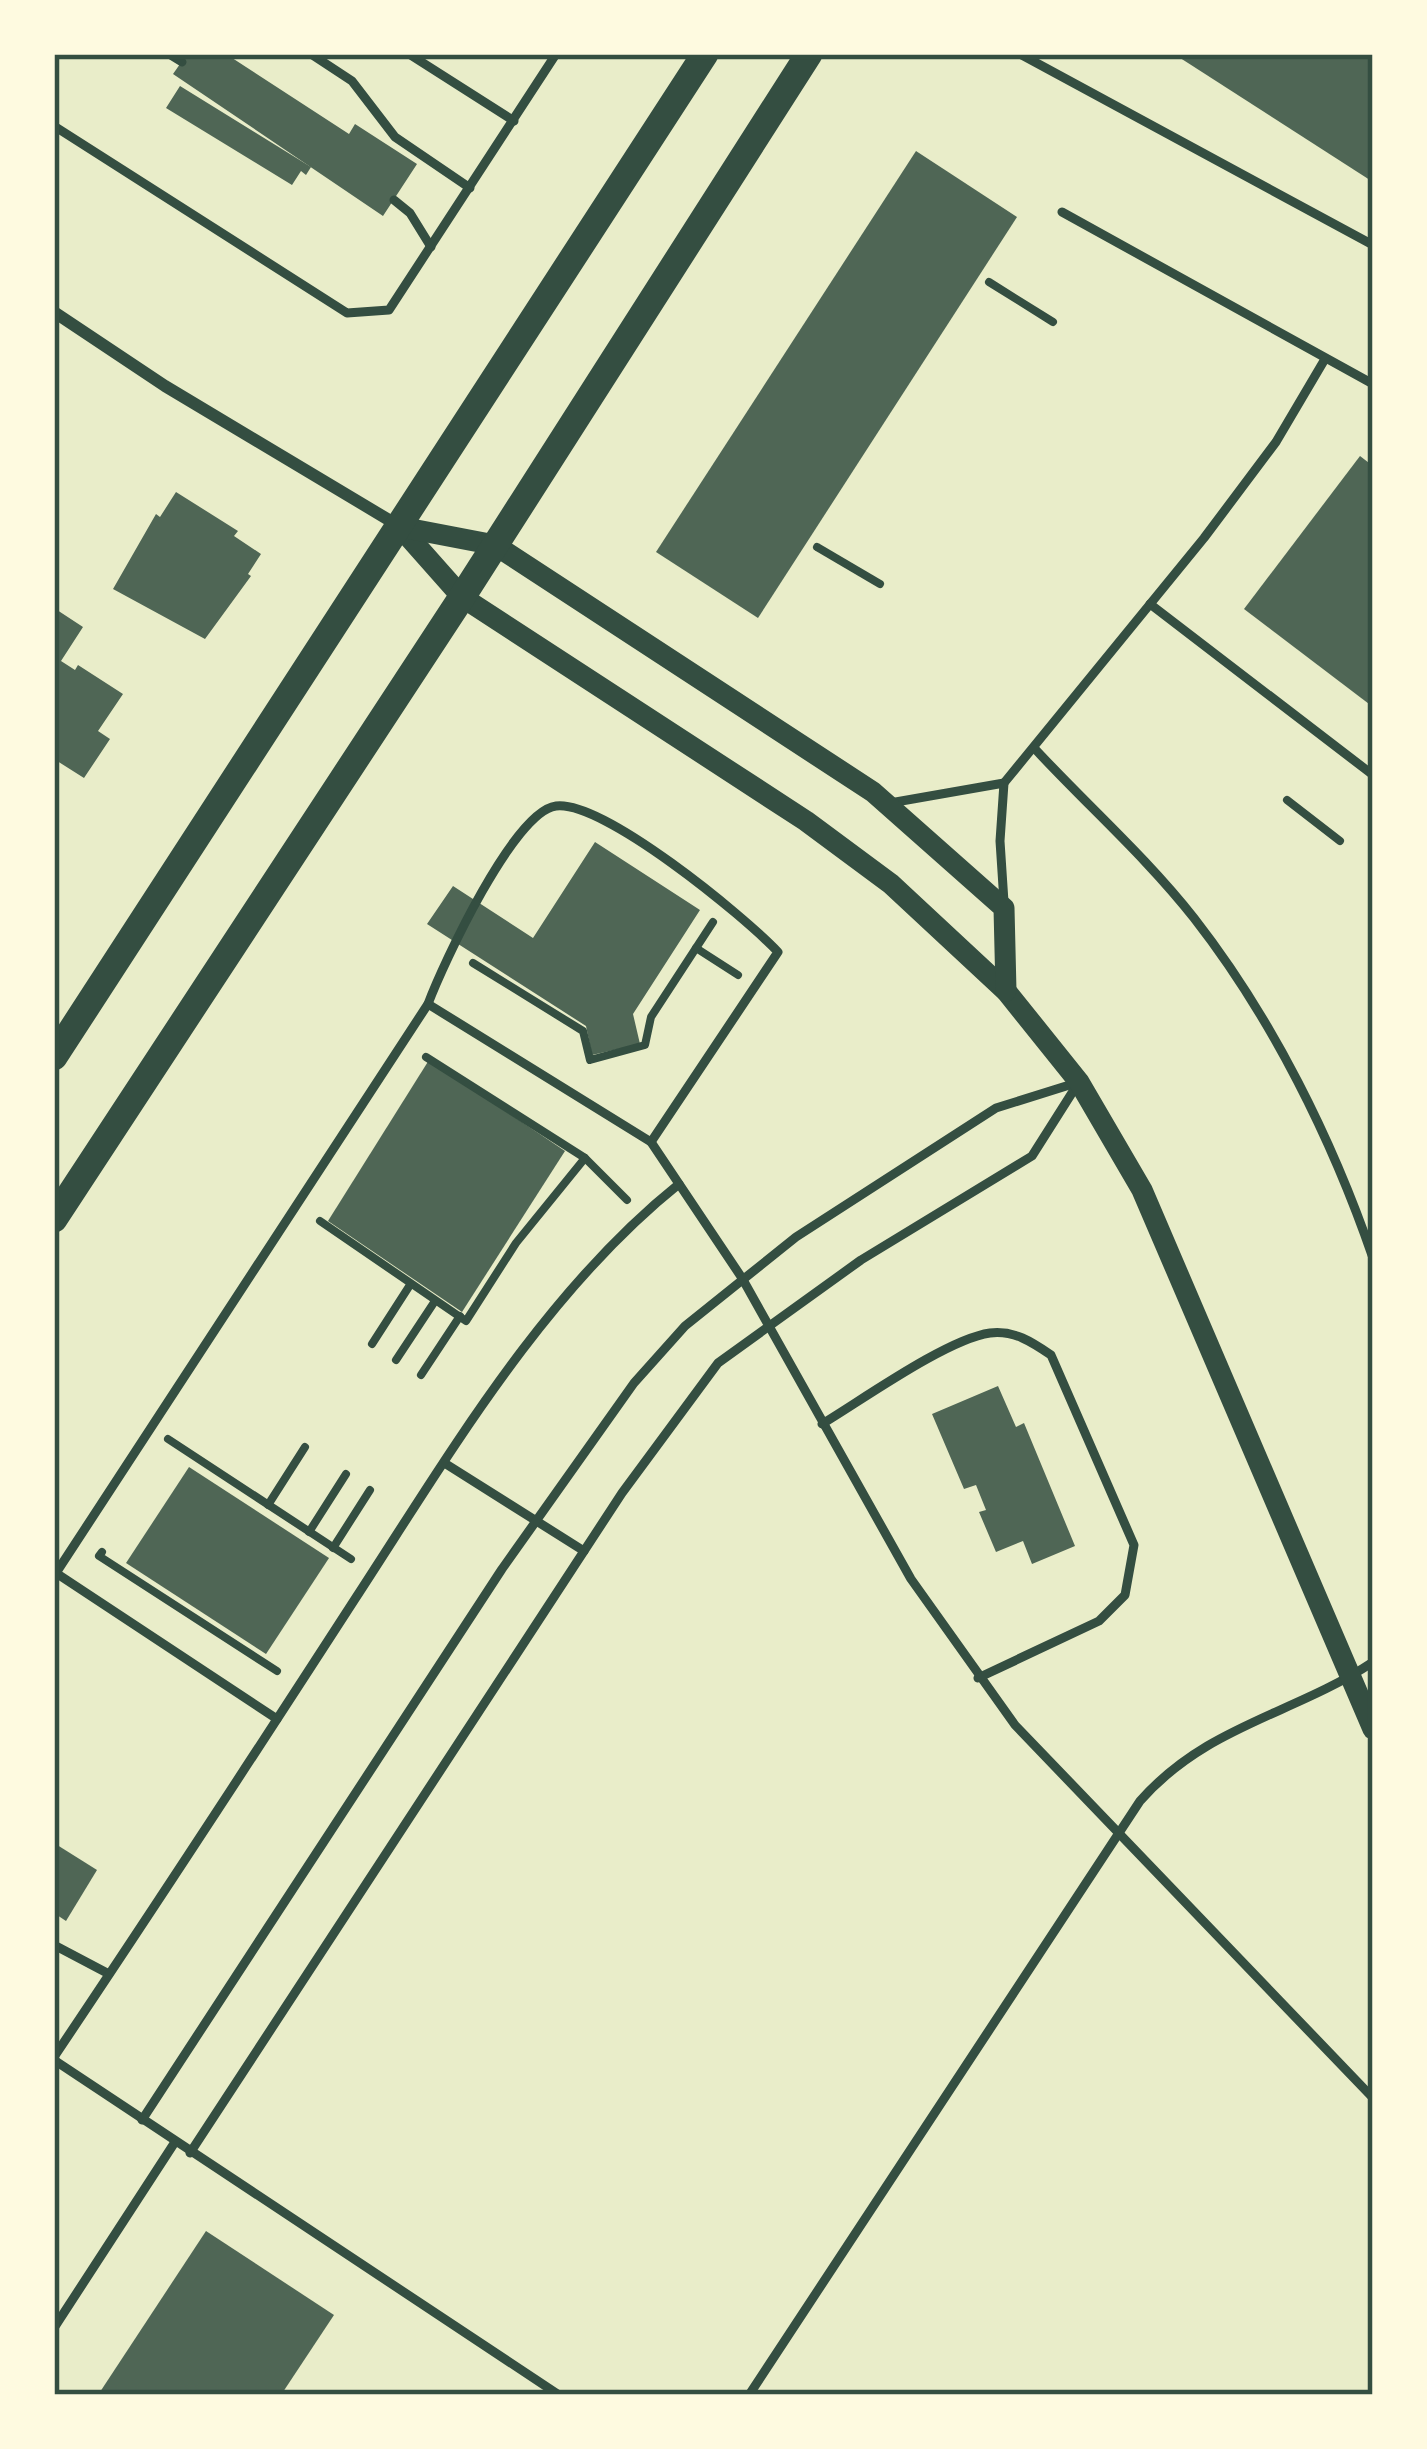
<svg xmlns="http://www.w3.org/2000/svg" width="1427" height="2449" font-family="'Sofia Sans Condensed',sans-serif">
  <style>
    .building { fill: #4f6655 }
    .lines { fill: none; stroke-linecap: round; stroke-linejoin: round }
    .path { stroke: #344e41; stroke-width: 8 }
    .service { stroke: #344e41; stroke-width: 9 }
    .minor { stroke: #344e41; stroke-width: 12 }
    .tertiary { stroke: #344e41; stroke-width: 21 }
    .primary { stroke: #344e41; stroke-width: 27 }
    .neatline { fill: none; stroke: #344e41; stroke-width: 4.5 }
  </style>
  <rect width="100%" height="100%" fill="#e9edc9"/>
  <g class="building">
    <path d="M 187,54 L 226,54 L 349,134 L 355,124 L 417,164 L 383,216 L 173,74 Z"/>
    <path d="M 1174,54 L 1373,54 L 1373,182 Z"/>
    <path d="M 180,86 L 311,167 L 306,175 L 301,171 L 292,185 L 166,108 Z"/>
    <path d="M 916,151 L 1017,217 L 758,618 L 656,552 Z"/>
    <path d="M 1360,456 L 1373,466 L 1373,707 L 1244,609 Z"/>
    <path d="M 176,492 L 238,531 L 234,536 L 261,554 L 248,574 L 251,576 L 205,639 L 113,589 L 156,514 L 160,517 Z"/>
    <path d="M 54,608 L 83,627 L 61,661 L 75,670 L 78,665 L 123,694 L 98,731 L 110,739 L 84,778 L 54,759 Z"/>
    <path d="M 595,842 L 700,910 L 633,1014 L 640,1044 L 592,1055 L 586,1026 L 427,924 L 453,886 L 533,938 Z"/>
    <path d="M 429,1060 L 565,1151 L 462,1312 L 328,1221 Z"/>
    <path d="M 998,1386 L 1016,1427 L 1024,1423 L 1075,1546 L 1032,1564 L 1023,1541 L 996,1552 L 979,1512 L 986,1510 L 976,1485 L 964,1489 L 932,1414 Z"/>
    <path d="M 189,1467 L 329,1558 L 266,1654 L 126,1563 Z"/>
    <path d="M 54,1843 L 97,1870 L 66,1921 L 54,1913 Z"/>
    <path d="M 206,2231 L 334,2315 L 281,2395 L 98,2395 Z"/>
  </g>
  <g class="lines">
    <g class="path">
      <path d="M 989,282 L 1053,322"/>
      <path d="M 817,547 L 880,584"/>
      <path d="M 1287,800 L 1340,841"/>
      <path d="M 696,948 L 738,975"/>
      <path d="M 473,963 L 583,1031 L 590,1060 L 645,1045 L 651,1017 L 713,922"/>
      <path d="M 426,1057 L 585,1158 L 627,1200"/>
      <path d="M 320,1221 L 466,1321 L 516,1243 L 585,1158"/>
      <path d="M 372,1344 L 410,1285"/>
      <path d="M 396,1360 L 435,1301"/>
      <path d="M 421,1375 L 460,1316"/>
      <path d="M 168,1439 L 351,1559"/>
      <path d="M 268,1505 L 305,1447"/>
      <path d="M 309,1532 L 346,1474"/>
      <path d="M 333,1548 L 370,1490"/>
      <path d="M 102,1552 L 99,1556 L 277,1671"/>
    </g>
    <g class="service">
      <path d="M 169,54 L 182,62"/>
      <path d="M 311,54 L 352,81 L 395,137 L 470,188"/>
      <path d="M 409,54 L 514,121"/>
      <path d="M 1020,54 L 1373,245"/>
      <path d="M 54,126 L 347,313 L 389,310 L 556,54"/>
      <path d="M 394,200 L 410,213 L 431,247"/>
      <path d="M 1062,212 L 1373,384"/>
      <path d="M 1150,604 L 1373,775"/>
      <path d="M 1036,750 C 1088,806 1146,857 1194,918 C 1272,1018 1332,1139 1373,1258"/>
      <path d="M 1004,783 L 1204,538 L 1276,442 L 1325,359"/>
      <path d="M 890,803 L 1004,783 L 1000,841 L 1004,902"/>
      <path d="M 428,1004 L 651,1142 L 742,1278 L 911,1579 L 1015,1725 L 1373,2098"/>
      <path d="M 822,1424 C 862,1400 947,1339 990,1333 C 1014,1330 1032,1342 1051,1355 L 1134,1545 L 1125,1595 L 1099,1621 L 978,1678"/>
      <path d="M 446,1464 L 584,1551"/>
      <path d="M 277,1719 L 56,1573 L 428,1004 C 443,964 514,811 556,806 C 603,800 744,916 778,952 L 651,1142"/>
      <path d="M 54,1945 L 109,1974"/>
      <path d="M 54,2057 C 156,1905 256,1752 355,1599 C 449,1455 543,1293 679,1184"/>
      <path d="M 54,2060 L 559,2395"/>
      <path d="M 142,2120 L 502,1569 L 634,1383 L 685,1326 L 796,1237 L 996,1108 L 1079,1082"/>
      <path d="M 190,2153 L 622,1493 L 718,1363 L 861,1260 L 1032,1156 L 1077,1085"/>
      <path d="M 54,2328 L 175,2142"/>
      <path d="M 749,2395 L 1140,1801 C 1207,1725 1293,1715 1373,1662"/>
    </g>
    <path class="minor" d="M 54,312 L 165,386 L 399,526"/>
    <g class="tertiary">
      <path d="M 400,527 L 462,597 L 806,821 L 891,884 L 1006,991 L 1079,1082 L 1142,1190 L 1373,1729"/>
      <path d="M 401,527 L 495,545 L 873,792 L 1004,908 L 1006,991"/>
    </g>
    <g class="primary">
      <path d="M 54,1057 L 705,54"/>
      <path d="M 54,1219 L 462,597 L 809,54"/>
    </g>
  </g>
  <rect width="1427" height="2449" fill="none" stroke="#fefae0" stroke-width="114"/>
  <rect x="57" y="57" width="1313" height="2335" class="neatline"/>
</svg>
